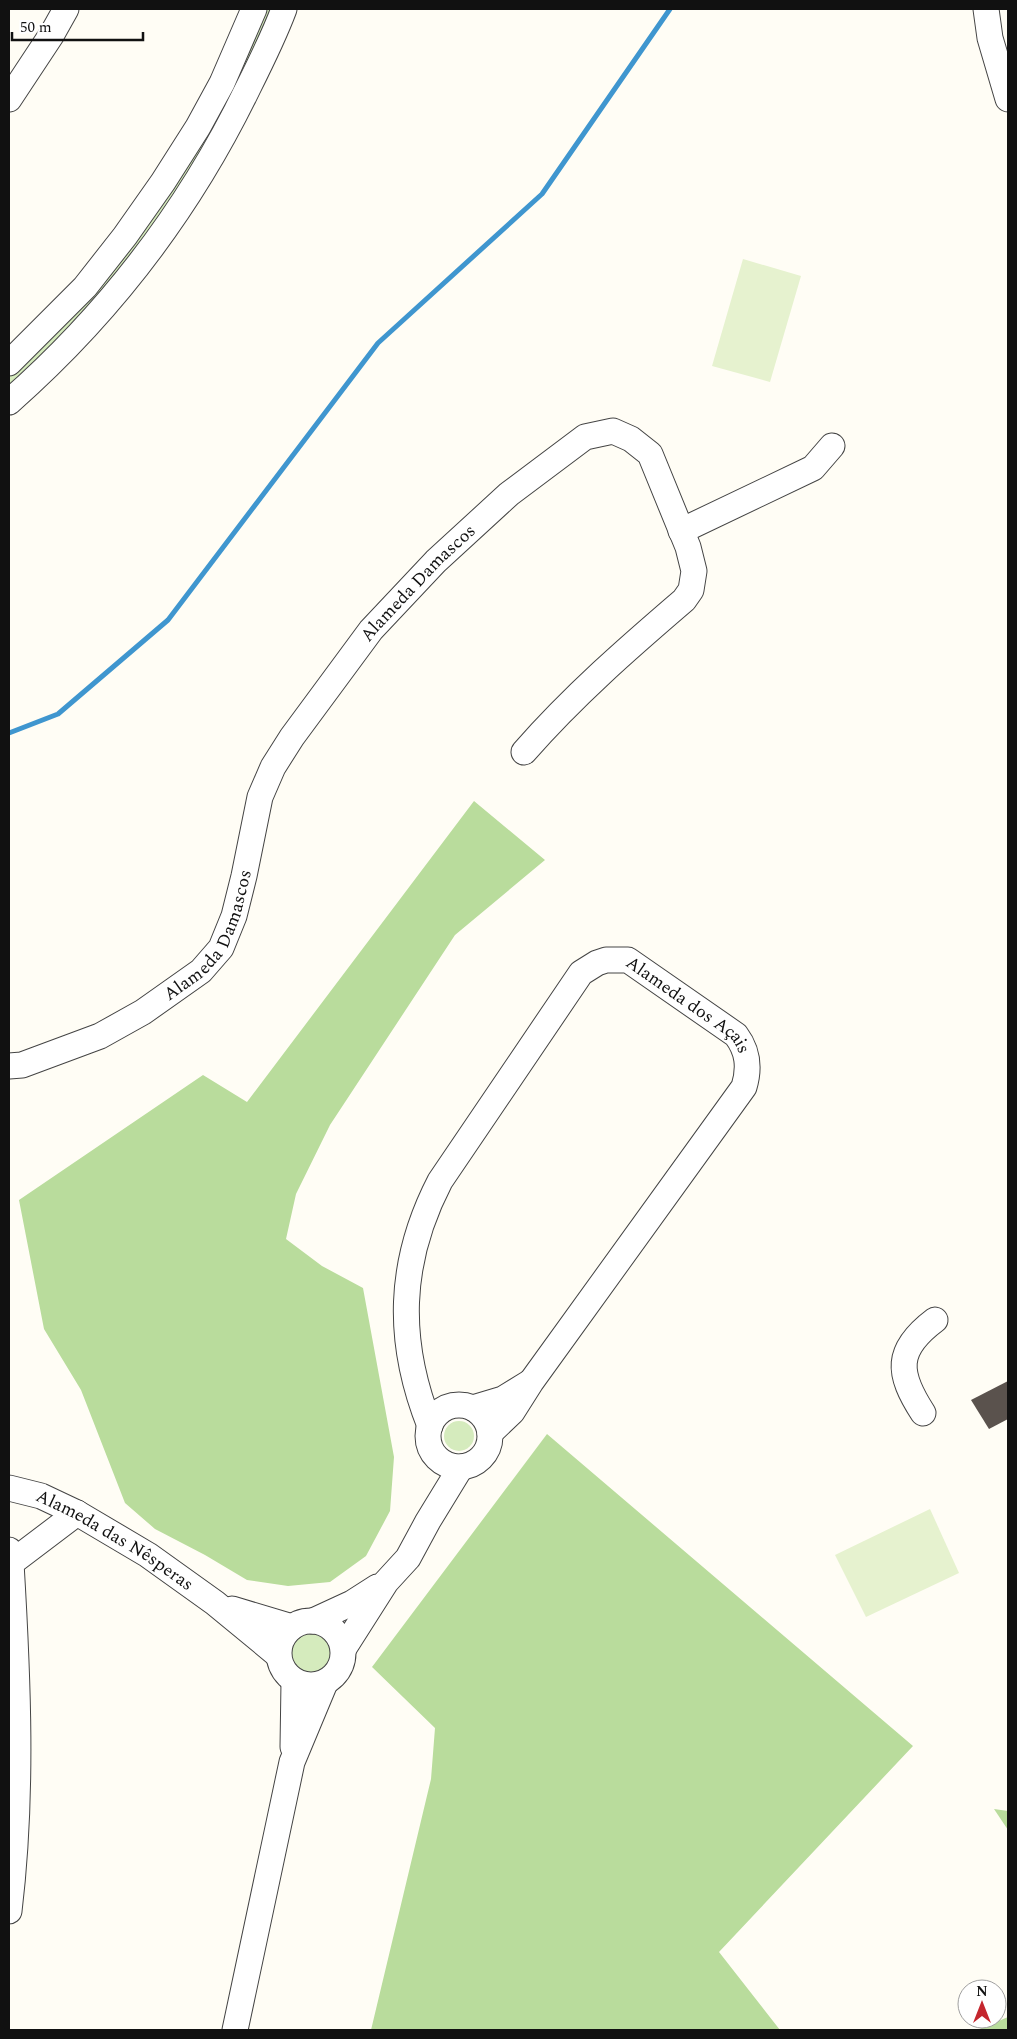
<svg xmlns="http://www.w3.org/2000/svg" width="1017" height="2039" font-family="Spectral,serif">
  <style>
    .green { fill: #d5ebbd }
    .forest { fill: #b9dc9c }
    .pitch { fill: #e6f2cf }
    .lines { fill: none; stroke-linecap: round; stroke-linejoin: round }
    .stream { stroke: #3f96cf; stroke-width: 5 }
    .building { fill: #5a524d }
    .minor-casing { stroke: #444; stroke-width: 27 }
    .minor { stroke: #fff; stroke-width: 25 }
    .labels { text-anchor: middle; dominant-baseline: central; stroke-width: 5; stroke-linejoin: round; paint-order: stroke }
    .street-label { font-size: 18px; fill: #111; stroke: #fff }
  </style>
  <rect width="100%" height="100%" fill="#fffdf5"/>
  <g class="green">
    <path d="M 259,9 L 272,9 L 217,130 L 136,255 L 9,392 L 9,376 L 76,310 Z"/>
    <circle cx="459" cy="1436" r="15"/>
    <circle cx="311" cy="1653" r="19"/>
  </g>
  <g class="forest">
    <path d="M 474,801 L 545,860 L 455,935 L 330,1125 L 296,1194 L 286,1239 L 322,1266 L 363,1288 L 394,1457 L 390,1511 L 366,1556 L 330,1582 L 288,1586 L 247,1580 L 205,1555 L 155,1529 L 125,1503 L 81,1390 L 44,1329 L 19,1200 L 203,1075 L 247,1102 Z"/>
    <path d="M 547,1434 L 913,1746 L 719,1952 L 780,2030 L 371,2030 L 431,1779 L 435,1728 L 372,1667 Z"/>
    <path d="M 994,1809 L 1008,1811 L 1008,1830 Z"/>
    <path d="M 1008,2017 L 1008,2030 L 977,2030 Z"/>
  </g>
  <g class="pitch">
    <path d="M 743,259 L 801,276 L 770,382 L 712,366 Z"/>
    <path d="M 930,1509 L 959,1573 L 866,1617 L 835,1555 Z"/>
  </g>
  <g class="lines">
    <path class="stream" d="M 9,733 L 58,714 L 168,620 L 378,343 L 542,194 L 670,9"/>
  </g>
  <path class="building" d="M 1008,1381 L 1008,1419 L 989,1429 L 971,1400 Z"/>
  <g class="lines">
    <defs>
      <g id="minor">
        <path d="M 986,9 L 990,38 L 1008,99"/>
        <path d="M 9,99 L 52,34 L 66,9"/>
        <path d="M 9,363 L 85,287 L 125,236 L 163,182 L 198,127 L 222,83 L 254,9"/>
        <path d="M 9,402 C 109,314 190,208 248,88 C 261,62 274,36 284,9"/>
        <path d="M 681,531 L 813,468 L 832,446"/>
        <path id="s1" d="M 9,1066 L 22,1065 L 100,1036 L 143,1012 L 201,971 L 221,948 L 234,916 L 244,876 L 260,797 L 273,767 L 292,737 L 371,630 L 436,561 L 509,494 L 585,437 L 613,431 L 631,439 L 650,454 L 688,547 L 694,571 L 691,590 L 684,600 C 628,648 573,696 524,752"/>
        <circle cx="459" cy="1436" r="31"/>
        <path d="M 473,1408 L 503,1399 L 529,1383"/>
        <path d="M 923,1413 C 897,1373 895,1350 935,1320"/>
        <path id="s2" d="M 430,1426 C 396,1341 398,1262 440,1181 L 581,973 L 597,963 L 606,960 L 628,960 L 736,1035 C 748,1051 750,1067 744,1087 L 531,1382 L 512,1412 L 490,1433"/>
        <path id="s3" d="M 9,1488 L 41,1496 L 77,1513 L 148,1555 L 215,1603 L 278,1655"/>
        <path d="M 9,1550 L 11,1563 C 18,1679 23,1796 9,1911"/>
        <path d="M 11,1563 L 77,1513"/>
        <path d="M 232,1609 L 292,1627"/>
        <circle cx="311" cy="1653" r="32"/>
        <path d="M 313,1621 L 352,1603 L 377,1587"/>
        <path d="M 344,1648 L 386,1582 L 408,1558 L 428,1521 L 461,1467"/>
        <path d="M 293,1747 L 294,1682"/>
        <path d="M 235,2030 L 292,1762 L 325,1683"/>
      </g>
    </defs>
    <use href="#minor" class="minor-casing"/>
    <use href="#minor" class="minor"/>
  </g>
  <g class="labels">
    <g class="street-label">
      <text stroke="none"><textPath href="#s1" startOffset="671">Alameda Damascos</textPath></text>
      <text stroke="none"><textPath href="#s1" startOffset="251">Alameda Damascos</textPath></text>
      <text stroke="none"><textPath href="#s2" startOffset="631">Alameda dos Açais</textPath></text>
      <text stroke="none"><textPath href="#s3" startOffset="119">Alameda das Nêsperas</textPath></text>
    </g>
  </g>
  <rect width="1017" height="2039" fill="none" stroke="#111111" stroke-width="20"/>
  <g transform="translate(982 2004)"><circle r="24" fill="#ffffff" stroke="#a0a0a0"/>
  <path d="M0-4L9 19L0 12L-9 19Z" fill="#c4262e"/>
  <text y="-8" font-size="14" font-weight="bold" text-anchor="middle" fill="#111111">N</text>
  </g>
  <path d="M12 32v8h131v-8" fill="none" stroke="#111111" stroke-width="2.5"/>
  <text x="20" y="32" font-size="15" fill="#111111" stroke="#ffffff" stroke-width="4" paint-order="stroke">50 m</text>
</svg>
